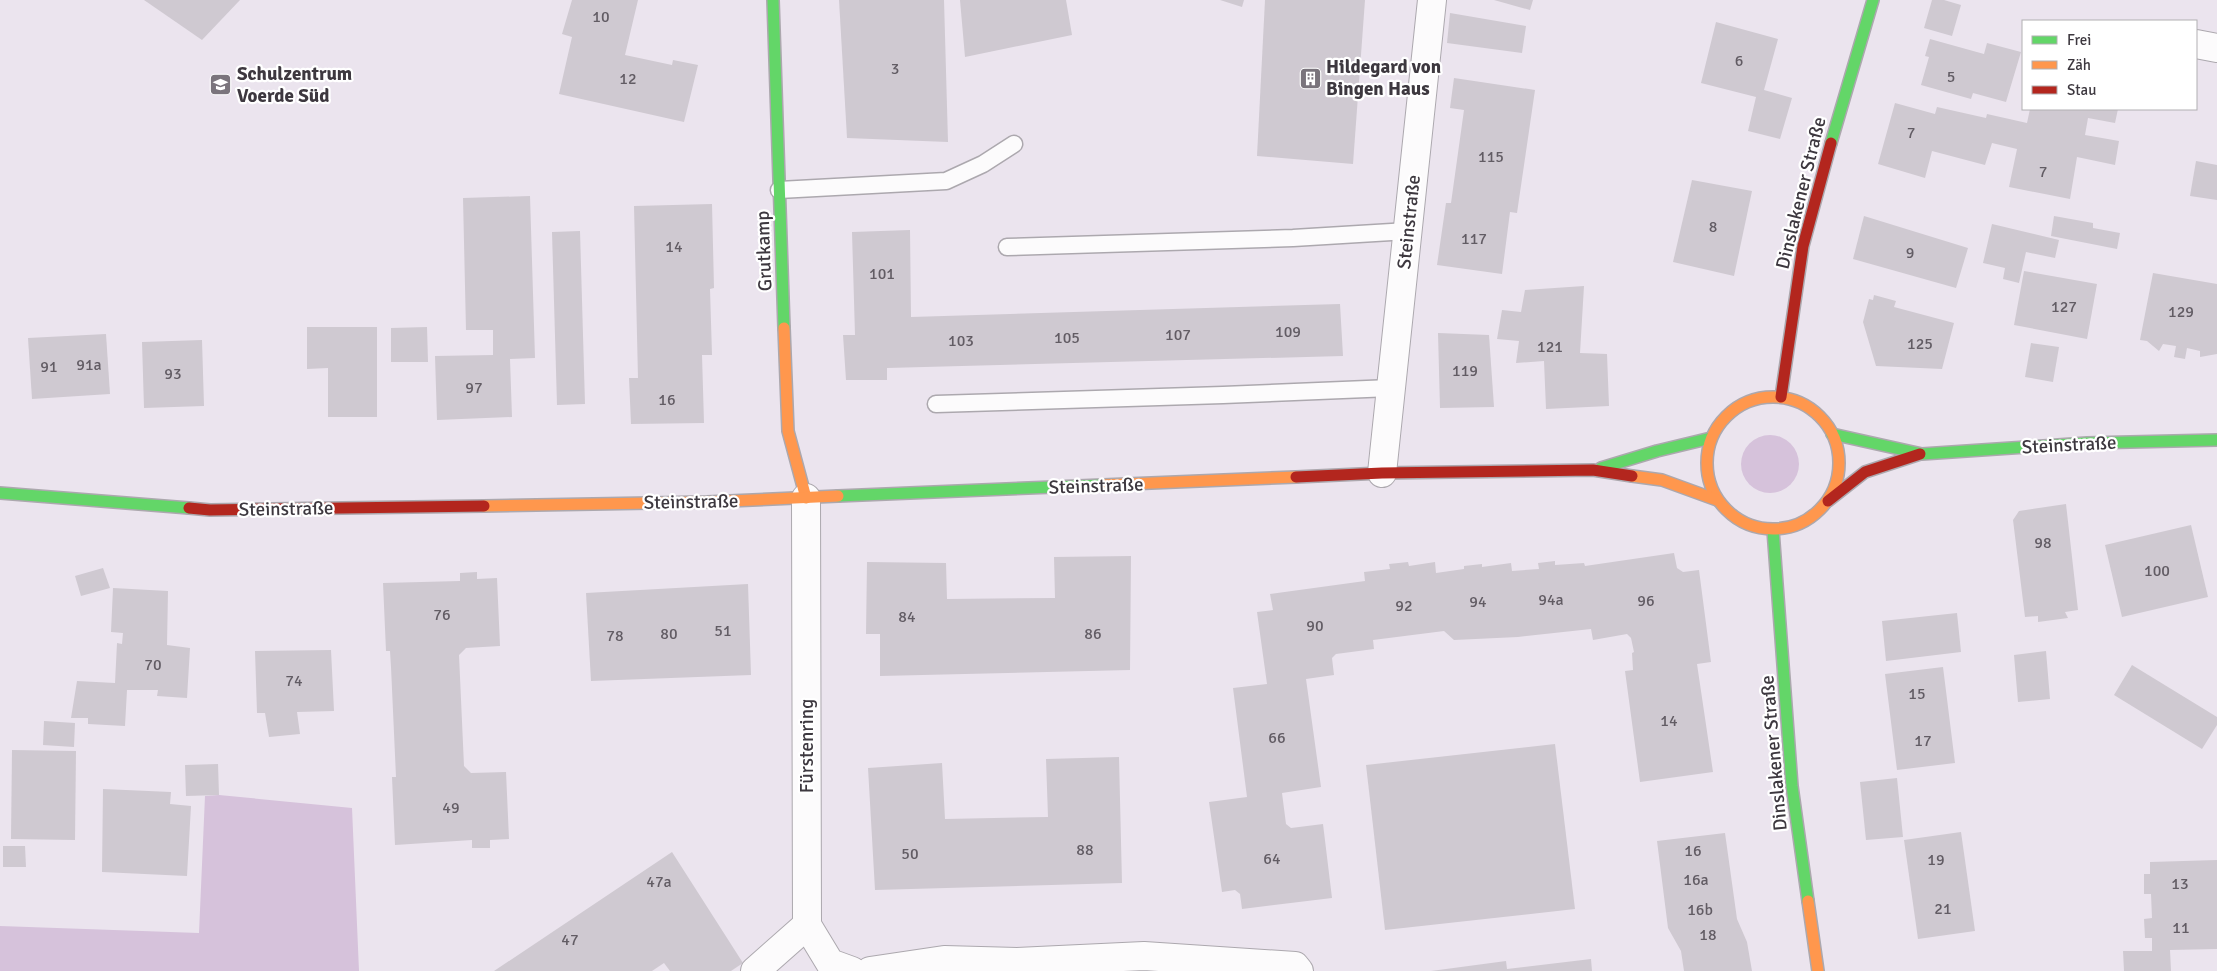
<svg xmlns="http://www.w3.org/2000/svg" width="2217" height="971" font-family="Signika,sans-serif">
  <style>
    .green { fill: #d6c2db }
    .building { fill: #cfc9d1 }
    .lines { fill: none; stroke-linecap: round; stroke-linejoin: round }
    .lane-casing { stroke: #aca8ae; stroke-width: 19 }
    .street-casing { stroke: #aca8ae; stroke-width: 30 }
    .fast-casing { stroke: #aca8ae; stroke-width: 14 }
    .slow-casing { stroke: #aca8ae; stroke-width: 14 }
    .jam-casing { stroke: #aca8ae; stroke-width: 14 }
    .lane { stroke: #fcfbfc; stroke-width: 16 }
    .street { stroke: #fcfbfc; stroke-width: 28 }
    .fast { stroke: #63d668; stroke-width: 11 }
    .slow { stroke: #ff974d; stroke-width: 11 }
    .jam { stroke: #b3261e; stroke-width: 11 }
    .labels { text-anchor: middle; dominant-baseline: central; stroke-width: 4.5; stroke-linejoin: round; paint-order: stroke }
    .number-label { font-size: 16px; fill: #625c64 }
    .poi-label { font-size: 19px; font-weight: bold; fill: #3d383f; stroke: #fff; text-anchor: start }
    .street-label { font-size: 19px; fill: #3d383f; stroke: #fff }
  </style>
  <rect width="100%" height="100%" fill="#ebe4ee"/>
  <g class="green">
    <circle cx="1770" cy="464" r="29"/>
    <path d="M 219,795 L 352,808 L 359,971 L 0,971 L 0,926 L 199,933 L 205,796 Z"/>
  </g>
  <g class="building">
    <path d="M 144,0 L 240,0 L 202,40 Z"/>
    <path d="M 572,0 L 638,0 L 625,55 L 672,65 L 673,60 L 698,65 L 684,122 L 559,94 L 572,37 L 562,34 Z"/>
    <path d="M 839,0 L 944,0 L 948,142 L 847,138 Z"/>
    <path d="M 960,0 L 1066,0 L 1072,35 L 965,57 Z"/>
    <path d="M 1220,0 L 1244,0 L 1242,7 Z"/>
    <path d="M 1265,0 L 1365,0 L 1353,164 L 1257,156 Z"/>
    <path d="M 1494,0 L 1533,0 L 1530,10 Z"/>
    <path d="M 1932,0 L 1944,0 L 1961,5 L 1952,36 L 1924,28 Z"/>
    <path d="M 1450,13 L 1526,26 L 1522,53 L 1447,43 Z"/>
    <path d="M 1716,22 L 1778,39 L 1764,90 L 1792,98 L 1780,139 L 1748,131 L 1756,97 L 1701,83 Z"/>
    <path d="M 1930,39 L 1984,54 L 1987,43 L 2021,52 L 2006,102 L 1973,93 L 1971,99 L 1921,85 L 1929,57 L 1925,56 Z"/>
    <path d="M 1454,78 L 1535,90 L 1517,213 L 1510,212 L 1502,274 L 1437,265 L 1446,203 L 1451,203 L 1464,110 L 1450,108 Z"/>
    <path d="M 1895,103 L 1935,114 L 1937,107 L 1986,118 L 1987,114 L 2027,123 L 2030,109 L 2118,109 L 2115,123 L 2088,118 L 2085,135 L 2119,141 L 2115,165 L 2077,157 L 2070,199 L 2009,187 L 2017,149 L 1992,143 L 1985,165 L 1932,151 L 1925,178 L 1878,164 Z"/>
    <path d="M 2196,161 L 2217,165 L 2217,200 L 2190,196 Z"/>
    <path d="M 1692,180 L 1752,191 L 1734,276 L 1673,262 Z"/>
    <path d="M 530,196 L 535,358 L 510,359 L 512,417 L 437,420 L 435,356 L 493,355 L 493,330 L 466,330 L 463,198 Z"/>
    <path d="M 712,204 L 714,288 L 710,289 L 712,355 L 702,355 L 704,423 L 631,424 L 629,378 L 638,378 L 634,206 Z"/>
    <path d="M 1864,216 L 1968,248 L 1956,288 L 1853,259 Z"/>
    <path d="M 2054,216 L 2093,223 L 2093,228 L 2120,233 L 2117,249 L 2051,236 Z"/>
    <path d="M 1992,224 L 2059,240 L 2055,258 L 2026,252 L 2019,283 L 2003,279 L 2005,268 L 1983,263 Z"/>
    <path d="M 910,230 L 911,317 L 1340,304 L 1343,356 L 887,368 L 887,380 L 846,380 L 843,335 L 855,335 L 852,232 Z"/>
    <path d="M 580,231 L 585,404 L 557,405 L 552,232 Z"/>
    <path d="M 2024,271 L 2097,284 L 2087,339 L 2014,325 Z"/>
    <path d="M 2153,273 L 2217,284 L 2217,354 L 2200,357 L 2200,351 L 2187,348 L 2185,359 L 2174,357 L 2176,346 L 2163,344 L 2159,351 L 2147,341 L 2140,340 Z"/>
    <path d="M 1584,286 L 1580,353 L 1607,354 L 1609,406 L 1546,409 L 1544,361 L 1516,363 L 1519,341 L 1497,339 L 1502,310 L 1521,312 L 1525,290 Z"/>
    <path d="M 1874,295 L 1896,301 L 1894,307 L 1954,323 L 1942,369 L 1876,366 L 1863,322 L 1869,299 L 1873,300 Z"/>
    <path d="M 307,327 L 377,327 L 377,417 L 328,417 L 328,368 L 307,369 Z"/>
    <path d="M 427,327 L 428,362 L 391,362 L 391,328 Z"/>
    <path d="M 1438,333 L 1489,335 L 1494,407 L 1440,408 Z"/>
    <path d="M 106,334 L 110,394 L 32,399 L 28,338 Z"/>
    <path d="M 202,340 L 204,406 L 144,408 L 142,342 Z"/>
    <path d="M 2031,343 L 2059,347 L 2053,382 L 2025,377 Z"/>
    <path d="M 2066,504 L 2078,610 L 2065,612 L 2068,618 L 2038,622 L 2038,616 L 2025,617 L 2013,520 L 2019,511 Z"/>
    <path d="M 2191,525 L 2208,597 L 2122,617 L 2105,545 Z"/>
    <path d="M 1674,553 L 1677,568 L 1683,572 L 1699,570 L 1711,662 L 1697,664 L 1713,772 L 1640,782 L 1625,671 L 1633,670 L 1632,653 L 1634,652 L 1631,638 L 1627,634 L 1593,640 L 1591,629 L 1518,637 L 1454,640 L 1444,631 L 1373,640 L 1374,649 L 1336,654 L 1332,658 L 1334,675 L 1306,679 L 1321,787 L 1282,793 L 1286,824 L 1291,828 L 1323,824 L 1332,898 L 1242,909 L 1240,894 L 1235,890 L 1222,892 L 1209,802 L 1247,797 L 1233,688 L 1267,684 L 1257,612 L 1273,610 L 1270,594 L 1365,581 L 1364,572 L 1390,569 L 1389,564 L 1408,562 L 1409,566 L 1435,562 L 1436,573 L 1464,569 L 1464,566 L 1482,564 L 1482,567 L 1511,563 L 1512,571 L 1539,569 L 1538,563 L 1555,561 L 1555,565 L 1584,563 L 1585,566 Z"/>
    <path d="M 1131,556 L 1130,670 L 880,676 L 880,634 L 866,634 L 867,562 L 946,563 L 947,599 L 1055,598 L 1054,557 Z"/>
    <path d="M 103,568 L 110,588 L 81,596 L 75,576 Z"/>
    <path d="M 477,572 L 477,579 L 497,578 L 500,646 L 466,648 L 459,655 L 464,766 L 471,773 L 506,772 L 509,839 L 490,840 L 490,848 L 472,848 L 472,840 L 395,845 L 392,777 L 396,777 L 391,667 L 390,651 L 386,651 L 383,583 L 460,581 L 460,573 Z"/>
    <path d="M 748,584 L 751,675 L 591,681 L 586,593 Z"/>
    <path d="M 113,588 L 168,591 L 167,645 L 190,648 L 187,698 L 157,696 L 158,690 L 127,690 L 125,726 L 88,724 L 88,718 L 71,718 L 77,681 L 115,683 L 117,643 L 122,644 L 123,633 L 111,632 Z"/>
    <path d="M 1957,613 L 1961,652 L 1886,661 L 1882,621 Z"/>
    <path d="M 331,650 L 334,711 L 297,712 L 300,734 L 269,737 L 265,713 L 257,713 L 255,651 Z"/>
    <path d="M 2046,651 L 2050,699 L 2018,702 L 2014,655 Z"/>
    <path d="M 2132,665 L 2217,717 L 2217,725 L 2202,749 L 2114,695 Z"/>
    <path d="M 1943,667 L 1955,763 L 1897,770 L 1885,674 Z"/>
    <path d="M 44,721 L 75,723 L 74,747 L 43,745 Z"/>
    <path d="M 1555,744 L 1575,909 L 1385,930 L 1366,765 Z"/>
    <path d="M 12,750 L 76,751 L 75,840 L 11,839 Z"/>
    <path d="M 1119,757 L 1122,883 L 875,890 L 868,768 L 942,763 L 945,819 L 1048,817 L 1046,759 Z"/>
    <path d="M 218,764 L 219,795 L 186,796 L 185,765 Z"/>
    <path d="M 1897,778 L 1903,837 L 1866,840 L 1860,782 Z"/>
    <path d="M 103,789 L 171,792 L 170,804 L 191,806 L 187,876 L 102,872 Z"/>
    <path d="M 1961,832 L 1975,931 L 1918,939 L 1904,840 Z"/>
    <path d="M 1725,833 L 1737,919 L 1747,942 L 1752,971 L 1684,971 L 1681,951 L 1668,928 L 1657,841 Z"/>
    <path d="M 3,846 L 25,846 L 26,867 L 3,867 Z"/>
    <path d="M 672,852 L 743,963 L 731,971 L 670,971 L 664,963 L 652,971 L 494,971 Z"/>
    <path d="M 2217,860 L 2217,949 L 2170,950 L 2171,971 L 2124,971 L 2123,951 L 2152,951 L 2152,938 L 2145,938 L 2144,919 L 2152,918 L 2151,894 L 2144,894 L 2144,874 L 2150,874 L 2150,862 Z"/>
    <path d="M 1591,959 L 1592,971 L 1431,971 L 1506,961 L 1507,969 Z"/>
  </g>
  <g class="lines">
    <defs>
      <g id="lane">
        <path d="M 779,190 L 946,181 L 983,164 L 1014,144"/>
        <path d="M 1007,247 L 1293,238 L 1408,231"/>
        <path d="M 936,404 L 1223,395 L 1391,388"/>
      </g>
      <g id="street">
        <path d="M 2196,44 L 2217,48"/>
        <path d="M 1382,473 L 1432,0"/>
        <path d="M 807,925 L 830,963 L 852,971"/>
        <path d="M 755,971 L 807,925 L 806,498"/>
        <path d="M 870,971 L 944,960 L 1017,962 L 1144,956 L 1295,966 L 1299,971"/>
      </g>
      <g id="fast">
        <path d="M 773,0 L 784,328"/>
        <path d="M 1831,143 L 1873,0"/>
        <path d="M 1832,434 L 1922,454 L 2087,443 L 2217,440"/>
        <path d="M 1601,468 L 1657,451 L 1711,438"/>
        <path d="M 0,493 L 189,508"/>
        <path d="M 838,496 L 1103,485"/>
        <path d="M 1773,530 L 1792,786 L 1808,901"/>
      </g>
      <g id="slow">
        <path d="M 784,328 L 788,431 L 806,498"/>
        <circle cx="1773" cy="463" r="66"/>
        <path d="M 1632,476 L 1662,480 L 1717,500"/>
        <path d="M 1103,485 L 1296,477"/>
        <path d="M 484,506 L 707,502 L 838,496"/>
        <path d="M 1808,901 L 1818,971"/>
      </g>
      <g id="jam">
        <path d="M 1781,397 L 1803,246 L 1831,143"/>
        <path d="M 1296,477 L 1382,473 L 1593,470 L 1632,476"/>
        <path d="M 1828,501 L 1865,472 L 1920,454"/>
        <path d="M 189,508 L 210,510 L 484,506"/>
      </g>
    </defs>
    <use href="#lane" class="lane-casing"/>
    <use href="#street" class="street-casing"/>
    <use href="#fast" class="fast-casing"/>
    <use href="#slow" class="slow-casing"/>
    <use href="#jam" class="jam-casing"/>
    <use href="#lane" class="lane"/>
    <use href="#street" class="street"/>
    <use href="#fast" class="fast"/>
    <use href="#slow" class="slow"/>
    <use href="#jam" class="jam"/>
  </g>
  <defs>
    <symbol id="building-square" viewBox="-11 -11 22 22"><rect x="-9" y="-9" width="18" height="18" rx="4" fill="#7a747c" stroke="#fff"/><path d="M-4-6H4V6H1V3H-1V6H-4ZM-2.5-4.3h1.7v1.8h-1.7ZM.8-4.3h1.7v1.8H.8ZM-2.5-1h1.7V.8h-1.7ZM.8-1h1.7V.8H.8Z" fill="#fff"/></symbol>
    <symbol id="school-square" viewBox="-11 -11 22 22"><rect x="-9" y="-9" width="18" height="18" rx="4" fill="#7a747c" stroke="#fff"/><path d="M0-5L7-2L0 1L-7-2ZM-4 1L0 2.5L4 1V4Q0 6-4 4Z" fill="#fff"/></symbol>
  </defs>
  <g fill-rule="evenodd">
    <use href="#building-square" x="1298" y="66" width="25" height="25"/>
    <use href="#school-square" x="208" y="72" width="25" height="25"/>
  </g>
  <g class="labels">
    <g class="number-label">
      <text x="601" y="17">10</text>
      <text x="1739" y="61">6</text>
      <text x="895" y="69">3</text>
      <text x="1951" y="77">5</text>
      <text x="628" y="79">12</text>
      <text x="1911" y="133">7</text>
      <text x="1491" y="157">115</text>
      <text x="2043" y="172">7</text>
      <text x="1713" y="227">8</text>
      <text x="1474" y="239">117</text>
      <text x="674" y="247">14</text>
      <text x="1910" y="253">9</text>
      <text x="882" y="274">101</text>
      <text x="2064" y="307">127</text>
      <text x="2181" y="312">129</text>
      <text x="1288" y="332">109</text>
      <text x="1178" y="335">107</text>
      <text x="1067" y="338">105</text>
      <text x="961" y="341">103</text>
      <text x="1920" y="344">125</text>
      <text x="1550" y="347">121</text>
      <text x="89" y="365">91a</text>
      <text x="49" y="367">91</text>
      <text x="1465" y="371">119</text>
      <text x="173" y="374">93</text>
      <text x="474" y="388">97</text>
      <text x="667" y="400">16</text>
      <text x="2043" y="543">98</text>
      <text x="2157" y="571">100</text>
      <text x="1551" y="600">94a</text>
      <text x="1646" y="601">96</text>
      <text x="1478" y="602">94</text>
      <text x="1404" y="606">92</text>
      <text x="442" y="615">76</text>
      <text x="907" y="617">84</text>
      <text x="1315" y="626">90</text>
      <text x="723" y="631">51</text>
      <text x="669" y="634">80</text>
      <text x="1093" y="634">86</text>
      <text x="615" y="636">78</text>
      <text x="153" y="665">70</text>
      <text x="294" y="681">74</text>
      <text x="1917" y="694">15</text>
      <text x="1669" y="721">14</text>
      <text x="1277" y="738">66</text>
      <text x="1923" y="741">17</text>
      <text x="451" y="808">49</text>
      <text x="1085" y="850">88</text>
      <text x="1693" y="851">16</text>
      <text x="910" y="854">50</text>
      <text x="1272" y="859">64</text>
      <text x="1936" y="860">19</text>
      <text x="1696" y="880">16a</text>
      <text x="659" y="882">47a</text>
      <text x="2180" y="884">13</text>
      <text x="1943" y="909">21</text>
      <text x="1700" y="910">16b</text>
      <text x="2181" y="928">11</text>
      <text x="1708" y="935">18</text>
      <text x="570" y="940">47</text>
    </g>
    <g class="poi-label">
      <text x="1326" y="67">Hildegard von<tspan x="1326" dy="22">Bingen Haus</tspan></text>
      <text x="237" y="74">Schulzentrum<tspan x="237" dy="22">Voerde Süd</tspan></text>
    </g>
    <g class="street-label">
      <text transform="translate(1801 193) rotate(-76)">Dinslakener Straße</text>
      <text transform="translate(1409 222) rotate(-84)">Steinstraße</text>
      <text transform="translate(764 251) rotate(-92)">Grutkamp</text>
      <text transform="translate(2069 445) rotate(-3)">Steinstraße</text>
      <text transform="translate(1096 486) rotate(-2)">Steinstraße</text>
      <text transform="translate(691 502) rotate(-1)">Steinstraße</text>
      <text transform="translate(286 509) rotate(-1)">Steinstraße</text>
      <text transform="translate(807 746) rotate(-90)">Fürstenring</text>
      <text transform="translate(1774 753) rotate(-95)">Dinslakener Straße</text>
    </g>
  </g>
  <rect x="2022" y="20" width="175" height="90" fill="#ffffff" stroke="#b1afb2"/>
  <rect x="2032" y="36" width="25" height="8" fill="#63d668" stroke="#b1afb2"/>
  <text x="2067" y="45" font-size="15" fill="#3d383f">Frei</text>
  <rect x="2032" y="61" width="25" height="8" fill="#ff974d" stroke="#b1afb2"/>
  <text x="2067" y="70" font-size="15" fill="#3d383f">Zäh</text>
  <rect x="2032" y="86" width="25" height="8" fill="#b3261e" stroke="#b1afb2"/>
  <text x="2067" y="95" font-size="15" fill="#3d383f">Stau</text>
</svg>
